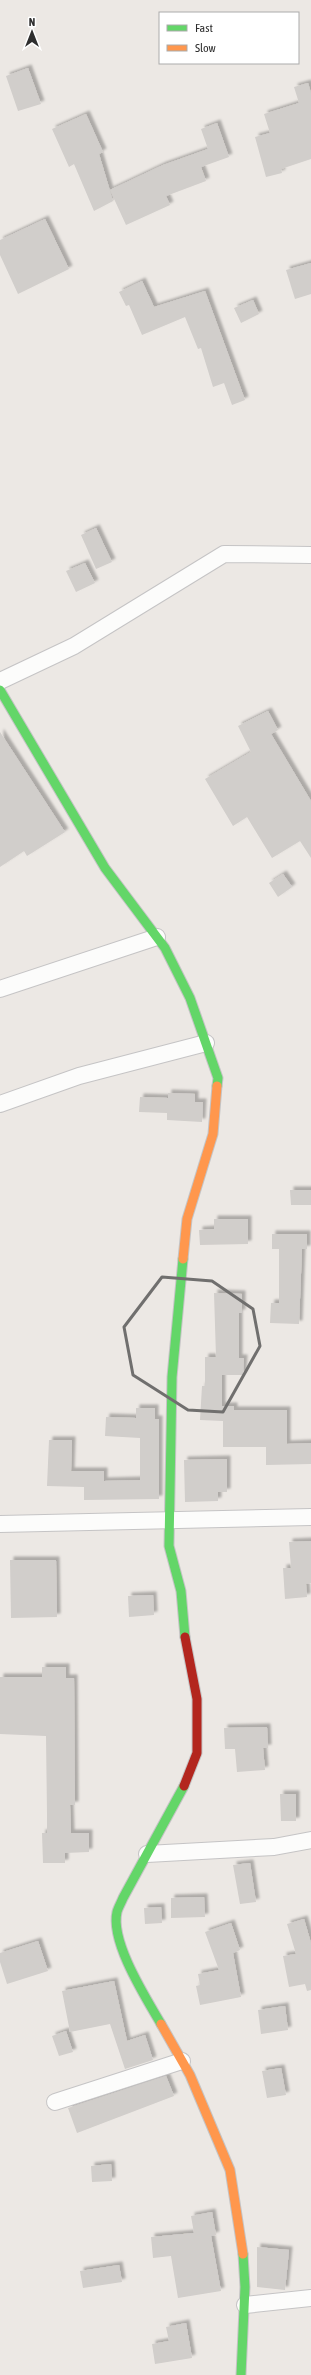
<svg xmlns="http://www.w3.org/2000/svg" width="311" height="2375" font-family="'Asap Condensed',sans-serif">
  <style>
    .building { fill: #d1cecb; filter: url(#shadow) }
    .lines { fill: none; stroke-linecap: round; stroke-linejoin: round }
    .street-casing { stroke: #c5c4c5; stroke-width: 18 }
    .fast-casing { stroke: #c5c4c5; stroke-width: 11 }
    .slow-casing { stroke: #c5c4c5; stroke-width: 11 }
    .jam-casing { stroke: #c5c4c5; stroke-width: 11 }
    .street { stroke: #fcfcfb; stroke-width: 16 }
    .fast { stroke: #63d668; stroke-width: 9 }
    .slow { stroke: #ff974d; stroke-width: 9 }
    .jam { stroke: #b3261e; stroke-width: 9 }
    .marked { fill: none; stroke: #706f6e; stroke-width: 3; stroke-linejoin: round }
  </style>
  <defs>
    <filter id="shadow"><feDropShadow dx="3.5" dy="-3.5" stdDeviation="1" flood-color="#0004"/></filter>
  </defs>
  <rect width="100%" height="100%" fill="#ece8e4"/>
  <g class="building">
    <path d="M 28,68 L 41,104 L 18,111 L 6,76 Z"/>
    <path d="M 308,83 L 311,93 L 311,159 L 281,169 L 282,173 L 266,177 L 255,137 L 270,133 L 264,114 L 299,103 L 294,87 Z"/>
    <path d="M 86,114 L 103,152 L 99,154 L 113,201 L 94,211 L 74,164 L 69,167 L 52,129 Z"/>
    <path d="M 217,123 L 229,157 L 201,167 L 206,181 L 166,196 L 170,205 L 126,225 L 110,190 L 163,165 L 208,149 L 201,129 Z"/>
    <path d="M 45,219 L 69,269 L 18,294 L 0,255 L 0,240 Z"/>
    <path d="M 311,263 L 311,294 L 295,299 L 286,270 Z"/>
    <path d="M 142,281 L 154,307 L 205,291 L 245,400 L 232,405 L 224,383 L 213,387 L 201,348 L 198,349 L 185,317 L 142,335 L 129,305 L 126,306 L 119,292 Z"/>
    <path d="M 253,300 L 259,314 L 241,323 L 234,308 Z"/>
    <path d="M 96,528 L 112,562 L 96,569 L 81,535 Z"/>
    <path d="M 85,563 L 95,583 L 76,592 L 66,571 Z"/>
    <path d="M 268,711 L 278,730 L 271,734 L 311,801 L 311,858 L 300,841 L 272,858 L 247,817 L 233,826 L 205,779 L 251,752 L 238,726 Z"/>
    <path d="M 0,732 L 65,832 L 27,856 L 24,851 L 0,867 Z"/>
    <path d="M 283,874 L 292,887 L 278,897 L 269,883 Z"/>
    <path d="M 168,1093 L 195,1094 L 195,1102 L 203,1102 L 202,1122 L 167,1120 L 167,1113 L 139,1112 L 140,1097 L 168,1098 Z"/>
    <path d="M 290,1190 L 311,1190 L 311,1205 L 291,1205 Z"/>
    <path d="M 214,1219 L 248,1219 L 248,1244 L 200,1245 L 199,1230 L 214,1229 Z"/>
    <path d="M 272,1234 L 307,1234 L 307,1249 L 302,1249 L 299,1324 L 270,1323 L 271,1303 L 279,1303 L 279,1249 L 272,1249 Z"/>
    <path d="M 214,1293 L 242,1294 L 242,1313 L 239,1313 L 239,1358 L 244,1358 L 243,1375 L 222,1375 L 222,1406 L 234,1406 L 234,1410 L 287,1410 L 287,1444 L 311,1443 L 311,1464 L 266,1465 L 266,1447 L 223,1447 L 223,1421 L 200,1420 L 202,1386 L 205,1386 L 205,1357 L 216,1357 Z"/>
    <path d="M 136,1408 L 155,1408 L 155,1419 L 159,1419 L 159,1499 L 84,1500 L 84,1487 L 47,1486 L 49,1440 L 72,1440 L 71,1471 L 104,1471 L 104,1481 L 140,1480 L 140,1438 L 105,1436 L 106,1417 L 136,1418 Z"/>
    <path d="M 227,1459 L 227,1492 L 218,1492 L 218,1501 L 185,1502 L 184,1460 Z"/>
    <path d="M 311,1541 L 311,1583 L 306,1584 L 307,1597 L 285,1599 L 283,1568 L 291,1568 L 289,1542 Z"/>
    <path d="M 10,1560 L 56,1560 L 57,1617 L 11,1618 Z"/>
    <path d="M 153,1595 L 154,1615 L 129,1617 L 128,1596 Z"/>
    <path d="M 42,1667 L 66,1667 L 66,1678 L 74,1678 L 75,1805 L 70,1805 L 71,1833 L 89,1833 L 89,1852 L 65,1853 L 65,1863 L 43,1863 L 42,1833 L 47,1833 L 47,1814 L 46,1736 L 0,1734 L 0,1677 L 42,1677 Z"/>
    <path d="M 267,1727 L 268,1748 L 263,1748 L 265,1770 L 237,1772 L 235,1749 L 225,1749 L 224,1728 Z"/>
    <path d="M 280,1794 L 296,1794 L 296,1821 L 281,1821 Z"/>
    <path d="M 250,1863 L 256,1902 L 240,1904 L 233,1865 Z"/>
    <path d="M 204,1897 L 205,1917 L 171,1918 L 171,1898 Z"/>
    <path d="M 161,1907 L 162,1923 L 145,1924 L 144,1908 Z"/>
    <path d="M 304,1919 L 311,1943 L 311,1990 L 307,1991 L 305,1984 L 289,1987 L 283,1956 L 296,1954 L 287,1924 Z"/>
    <path d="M 231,1923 L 240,1950 L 233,1953 L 241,1997 L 200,2005 L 196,1986 L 200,1985 L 198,1974 L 219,1970 L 205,1932 Z"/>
    <path d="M 38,1941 L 48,1971 L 7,1984 L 0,1962 L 0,1953 Z"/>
    <path d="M 114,1981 L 127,2041 L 145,2035 L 153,2060 L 125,2069 L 110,2024 L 70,2032 L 62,1991 Z"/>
    <path d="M 285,2006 L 288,2030 L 261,2034 L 258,2010 Z"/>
    <path d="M 66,2031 L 73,2052 L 59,2056 L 52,2036 Z"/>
    <path d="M 281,2068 L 286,2095 L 267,2098 L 262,2071 Z"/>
    <path d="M 166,2076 L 174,2096 L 77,2133 L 68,2108 Z"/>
    <path d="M 111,2164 L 112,2181 L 92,2182 L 91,2166 Z"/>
    <path d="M 212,2212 L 216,2235 L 211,2236 L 221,2291 L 178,2298 L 171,2256 L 153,2258 L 151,2237 L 194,2233 L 191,2216 Z"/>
    <path d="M 257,2247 L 289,2250 L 285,2290 L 257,2287 Z"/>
    <path d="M 119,2265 L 122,2282 L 83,2288 L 80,2271 Z"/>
    <path d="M 186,2323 L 192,2358 L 155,2364 L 152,2344 L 169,2341 L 166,2327 Z"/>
  </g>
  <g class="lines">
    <defs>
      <g id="street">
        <path d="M 0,681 L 74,646 L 224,554 L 311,555"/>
        <path d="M 0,989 L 157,937"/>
        <path d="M 0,1104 L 79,1076 L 206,1043"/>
        <path d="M 0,1524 L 311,1517"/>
        <path d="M 147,1854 L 274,1847 L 311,1840"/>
        <path d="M 55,2102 L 182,2061"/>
        <path d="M 245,2305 L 311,2298"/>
      </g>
      <g id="fast">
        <path d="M 0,690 L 105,868 L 165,948 L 190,998 L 218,1078 L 217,1086"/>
        <path d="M 183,1259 L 172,1377 L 169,1546 L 181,1591 L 185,1637"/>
        <path d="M 161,2024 C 146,1998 110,1942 117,1912 C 118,1908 121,1903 123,1898 L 184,1786"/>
        <path d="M 241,2375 L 245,2287 L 243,2254"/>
      </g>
      <g id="slow">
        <path d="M 183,1259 L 187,1219 L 213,1134 L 217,1086"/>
        <path d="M 161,2024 L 190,2075 L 230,2170 L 243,2254"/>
      </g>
      <path id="jam" d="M 184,1786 L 197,1753 L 197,1699 L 185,1637"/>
    </defs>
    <use href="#street" class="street-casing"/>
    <use href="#fast" class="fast-casing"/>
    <use href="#slow" class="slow-casing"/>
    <use href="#jam" class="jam-casing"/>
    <use href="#street" class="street"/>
    <use href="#fast" class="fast"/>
    <use href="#slow" class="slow"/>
    <use href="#jam" class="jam"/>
  </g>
  <path class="marked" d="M 162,1277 L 212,1281 L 253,1309 L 260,1346 L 223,1412 L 188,1410 L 133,1375 L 124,1327 Z"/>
  <rect x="159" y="12" width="140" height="52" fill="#ffffff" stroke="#ababab"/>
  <rect x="167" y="25" width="20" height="6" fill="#63d668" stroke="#ababab"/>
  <text x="195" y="32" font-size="12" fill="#2e2e2e">Fast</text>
  <rect x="167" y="45" width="20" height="6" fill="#ff974d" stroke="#ababab"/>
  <text x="195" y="52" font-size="12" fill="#2e2e2e">Slow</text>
  <g transform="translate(32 32)" stroke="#ffffff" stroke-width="3" paint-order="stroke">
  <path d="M0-3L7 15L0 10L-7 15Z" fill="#2e2e2e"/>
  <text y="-6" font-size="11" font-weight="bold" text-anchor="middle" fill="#2e2e2e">N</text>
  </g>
</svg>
